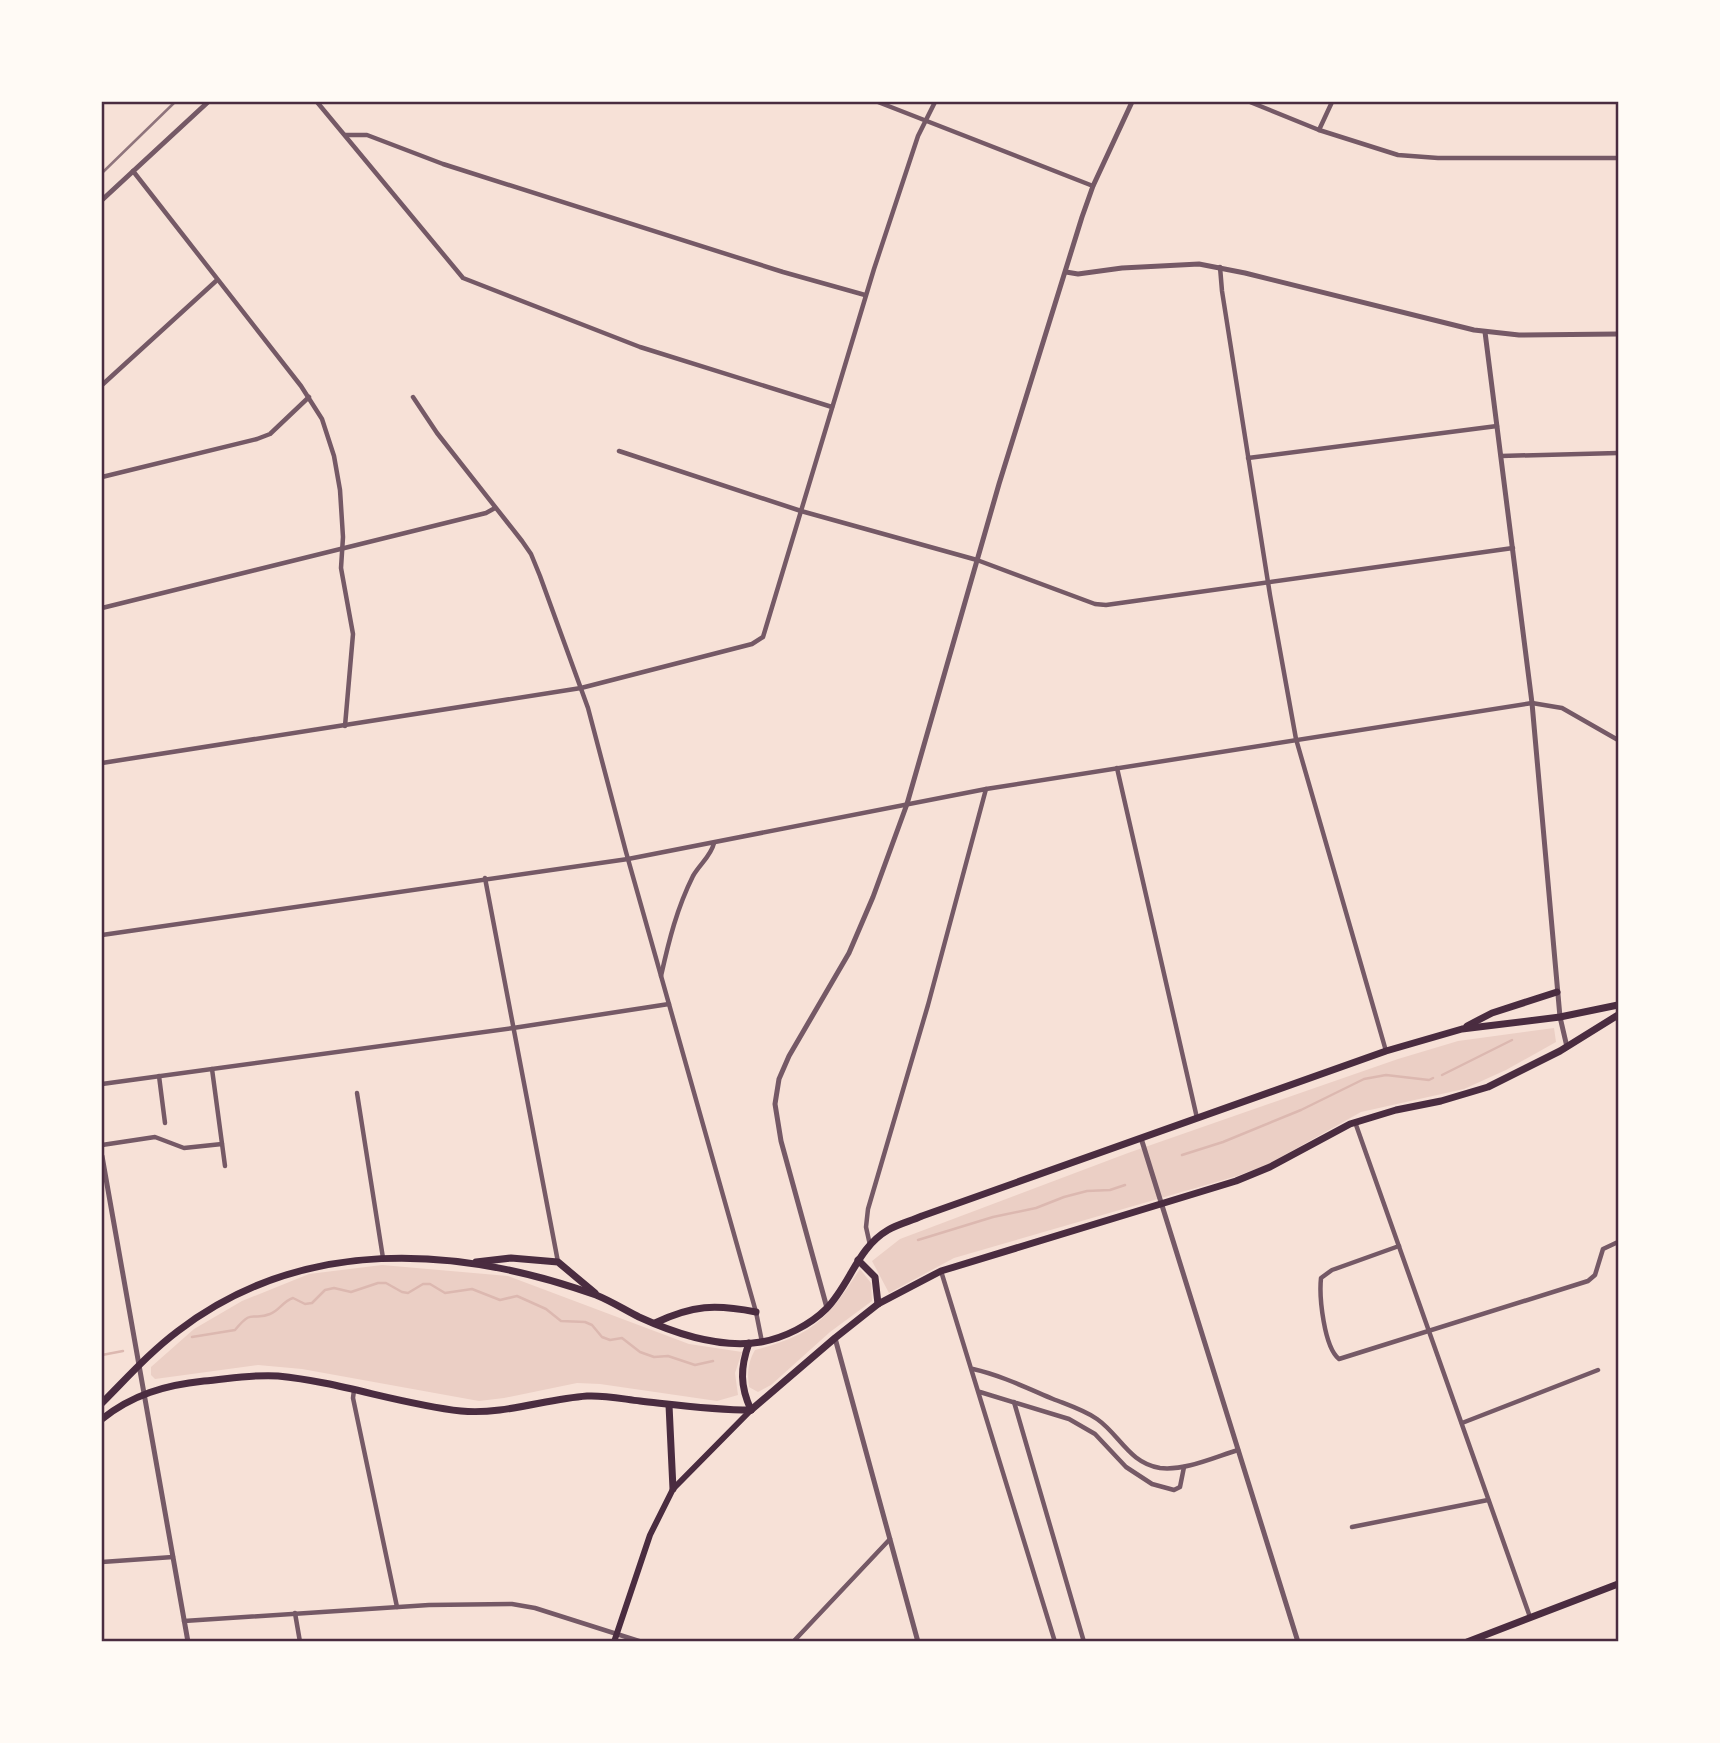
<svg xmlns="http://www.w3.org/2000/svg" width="1720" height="1743" font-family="Georgia,serif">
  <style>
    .green { fill: #ebcfc5 }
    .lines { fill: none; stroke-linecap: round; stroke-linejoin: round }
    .stream { stroke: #dcb8b0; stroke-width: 2.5 }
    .minor { stroke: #755966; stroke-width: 4.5 }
    .tertiary { stroke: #755966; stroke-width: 5 }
    .secondary { stroke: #4a2c40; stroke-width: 6 }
    .primary { stroke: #4a2c40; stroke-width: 7 }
    .rail { stroke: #8f747c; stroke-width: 2.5 }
    .neatline { fill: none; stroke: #4a2c40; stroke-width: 2.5 }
  </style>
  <rect width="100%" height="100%" fill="#f7e1d7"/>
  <g class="green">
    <path d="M 1554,1028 L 1556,1042 L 1506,1070 L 1464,1089 L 1361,1112 L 1267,1165 L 1237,1176 L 954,1258 L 889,1293 L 872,1261 L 900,1239 L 1128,1153 L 1398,1059 L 1458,1041 Z"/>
    <path d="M 382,1265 L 508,1276 L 689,1344 L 742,1352 L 735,1373 L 738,1395 L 717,1401 L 600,1384 L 577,1383 L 504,1398 L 479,1401 L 302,1369 L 258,1365 L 155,1379 L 151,1375 L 151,1367 L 194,1329 L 242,1301 L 309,1274 Z"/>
    <path d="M 860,1269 L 871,1283 L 872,1301 L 830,1332 L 771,1385 L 758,1392 L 749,1387 C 747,1373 748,1362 755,1350 C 815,1334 827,1319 860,1269 Z"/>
  </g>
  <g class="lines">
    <g class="stream">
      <path d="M 1442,1075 L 1512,1040"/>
      <path d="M 1182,1155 L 1223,1142 L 1301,1110 L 1364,1079 L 1386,1075 L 1429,1080 L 1433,1078"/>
      <path d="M 918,1240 L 993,1217 L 1036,1208 L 1064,1197 L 1087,1191 L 1110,1190 L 1125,1185"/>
      <path d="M 192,1337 L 235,1330 C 254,1307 251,1322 270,1314 C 279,1311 283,1301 293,1298 L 305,1304 L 312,1303 L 325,1290 L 334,1288 L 351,1292 L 378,1283 L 386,1283 L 402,1292 L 408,1293 L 423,1284 L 430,1284 L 445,1293 L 472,1289 L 500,1300 L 517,1296 L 546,1309 L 561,1321 L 585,1322 L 592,1325 L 602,1337 L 610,1340 L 622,1338 L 640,1352 L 654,1357 L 668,1356 L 695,1365 L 713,1361"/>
      <path d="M 102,1355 L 123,1351"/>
    </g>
    <g class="minor">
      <path d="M 317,102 L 463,278 L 640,347 L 832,407"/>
      <path d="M 878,102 L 1093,186"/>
      <path d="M 1250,102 L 1319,130 L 1398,155 L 1438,158 L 1618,158"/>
      <path d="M 1319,130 L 1332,102"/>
      <path d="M 345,135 L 367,135 L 443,164 L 783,272 L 865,295"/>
      <path d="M 133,171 L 301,386 L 322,419 L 334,456 L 340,490 L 343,537 L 341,568 L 353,634 L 345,726"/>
      <path d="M 1220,267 L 1222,291 L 1270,595 L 1296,739 L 1386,1051"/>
      <path d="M 102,385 L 216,281"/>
      <path d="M 413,397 L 437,433 L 522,541 L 531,554 L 540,576 L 588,708 L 626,852 L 756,1312 L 762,1342"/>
      <path d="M 619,451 L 801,511 L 977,560 L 1095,604 L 1106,605 L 1513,548"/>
      <path d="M 1501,456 L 1618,453"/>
      <path d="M 1248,458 L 1497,426"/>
      <path d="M 102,477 L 257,439 L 270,434 L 309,397"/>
      <path d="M 102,608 L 486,513 L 495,508"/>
      <path d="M 102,763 L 581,688 L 752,644 L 763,637 L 874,269 L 918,136 L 935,102"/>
      <path d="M 1117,768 L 1197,1118"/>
      <path d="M 485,878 L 558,1262"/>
      <path d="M 102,935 L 628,859 L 986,789 L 1532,703 L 1562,708 L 1618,740"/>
      <path d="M 661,976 C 669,940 677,908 693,876 C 700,864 711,856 714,843"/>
      <path d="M 212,1069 L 225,1166"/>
      <path d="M 159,1076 L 165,1123"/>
      <path d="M 102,1084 L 513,1028 L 669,1004"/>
      <path d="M 357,1093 L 383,1258"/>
      <path d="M 1355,1122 L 1530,1617"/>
      <path d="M 102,1145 L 155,1137 L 184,1148 L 222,1144"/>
      <path d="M 870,1245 L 866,1227 L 868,1209 L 928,1005 L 986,789"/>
      <path d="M 1399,1246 L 1332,1270 L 1321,1278 C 1319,1297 1324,1347 1339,1359 L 1588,1281 L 1595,1275 L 1603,1249 L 1618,1242"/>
      <path d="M 941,1271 L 1055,1642"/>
      <path d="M 973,1369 C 1000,1375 1027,1388 1053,1399 C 1068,1405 1084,1410 1097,1419 C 1120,1435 1129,1463 1160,1468 C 1185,1471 1215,1457 1238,1450"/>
      <path d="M 354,1390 L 353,1398 L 397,1607"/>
      <path d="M 980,1392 L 1069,1419 L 1095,1434 L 1126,1467 L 1152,1484 L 1174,1490 L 1180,1487 L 1184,1467"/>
      <path d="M 1014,1402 L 1084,1642"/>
      <path d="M 1462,1423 L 1598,1370"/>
      <path d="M 1352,1527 L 1488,1500"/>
      <path d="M 102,1562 L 173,1557"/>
      <path d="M 295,1613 L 300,1642"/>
      <path d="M 184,1621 L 429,1605 L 512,1604 L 535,1608 L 642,1642"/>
      <path d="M 793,1642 L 890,1539"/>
    </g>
    <g class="tertiary">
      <path d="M 102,200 L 208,102"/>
      <path d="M 1066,272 L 1078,274 L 1122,268 L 1199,264 L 1245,273 L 1474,330 L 1519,335 L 1618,334"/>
      <path d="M 1485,332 L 1532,703 L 1560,1017 L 1567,1047"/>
      <path d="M 1141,1138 L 1298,1642"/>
      <path d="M 102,1156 L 188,1642"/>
      <path d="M 827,1308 L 781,1141 L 775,1104 L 779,1079 L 789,1056 L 849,953 L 873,897 L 907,804 L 999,484 L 1082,217 L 1093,186 L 1132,102"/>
      <path d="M 835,1338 L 918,1642"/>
    </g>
    <path class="secondary" d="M 614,1642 L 650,1535 L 673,1489 L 751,1410"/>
    <g class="primary">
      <path d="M 1467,1026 L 1492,1013 L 1557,992"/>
      <path d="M 858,1260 L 875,1277 L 878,1304"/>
      <path d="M 476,1262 L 511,1258 L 558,1262 L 595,1293"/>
      <path d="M 655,1323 C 693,1305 715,1304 756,1312"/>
      <path d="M 749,1343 C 740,1368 740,1386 751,1410"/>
      <path d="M 102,1403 C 127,1378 150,1352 178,1331 C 302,1236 456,1245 596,1295 C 611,1301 625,1310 639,1317 C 676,1334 720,1349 761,1342 C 784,1338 810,1325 826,1309 C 850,1285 857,1248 888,1230 C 898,1224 911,1221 922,1216 L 1386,1051 L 1462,1029 L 1560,1017 L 1618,1005"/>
      <path d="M 669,1405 L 673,1489"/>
      <path d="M 751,1410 L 835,1338 L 878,1304 L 941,1271 L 1236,1181 L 1270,1167 L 1350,1124 L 1396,1110 L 1441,1101 L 1488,1087 L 1560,1051 L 1618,1015"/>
      <path d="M 102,1419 C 132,1395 165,1385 204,1381 C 228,1379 254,1374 278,1376 C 340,1382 399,1404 461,1411 C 504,1415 545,1399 587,1396 C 604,1395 623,1399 640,1401 C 677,1405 713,1410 751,1410"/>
      <path d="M 1467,1642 L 1618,1584"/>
    </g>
    <path class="rail" d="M 102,173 L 175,102"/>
  </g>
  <rect width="1720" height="1743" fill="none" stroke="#fffaf5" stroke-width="206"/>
  <rect x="103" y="103" width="1514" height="1537" class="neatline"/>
</svg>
